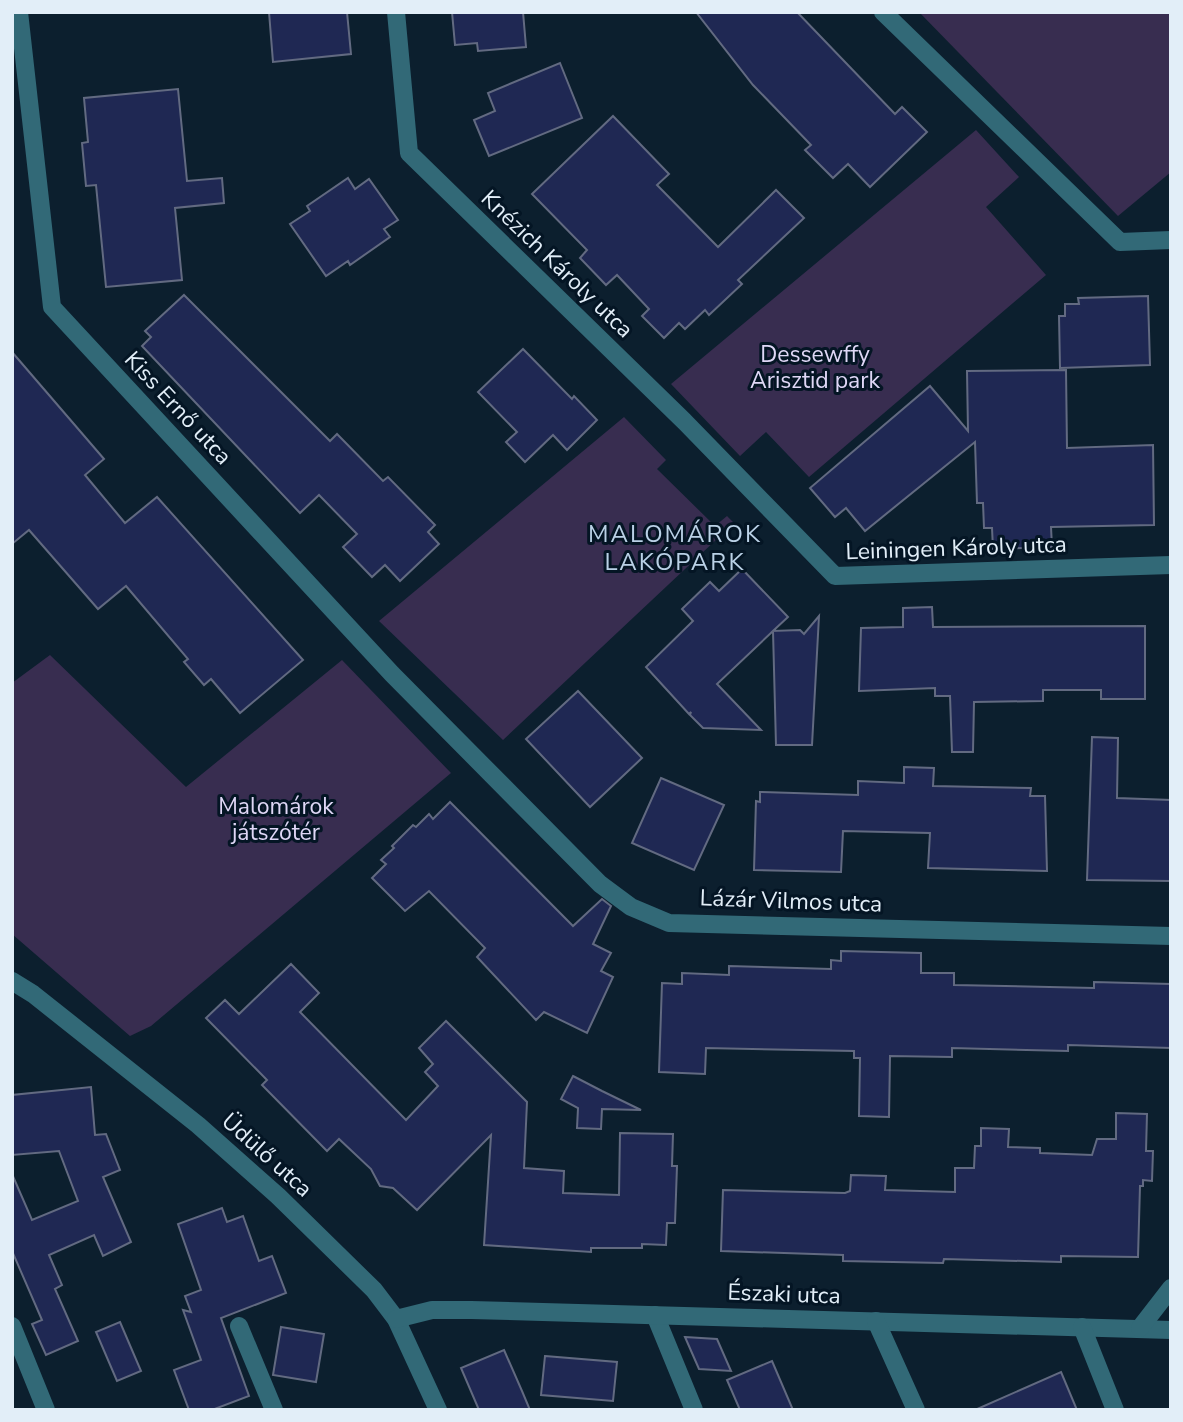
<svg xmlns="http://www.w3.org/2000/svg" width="1183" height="1422" font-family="'Nunito Sans',sans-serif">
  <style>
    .green { fill: #382d50 }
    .building { fill: #1f2853; stroke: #626a81; stroke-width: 2 }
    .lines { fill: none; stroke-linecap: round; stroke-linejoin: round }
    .minor { stroke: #326977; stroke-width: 18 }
    .labels { text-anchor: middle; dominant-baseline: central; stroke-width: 6; stroke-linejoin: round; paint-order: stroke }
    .street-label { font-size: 23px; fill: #e2eef8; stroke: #041524 }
    .park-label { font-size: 23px; fill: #dfd7f6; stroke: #041524 }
    .neighbourhood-label { font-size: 24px; letter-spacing: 2px; fill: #bad1e6; stroke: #041524 }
  </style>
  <rect width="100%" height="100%" fill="#0c1f2e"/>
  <g class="green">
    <path d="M 919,12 L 1171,12 L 1171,172 L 1118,216 Z"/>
    <path d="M 976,130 L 1019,177 L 986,207 L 1046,275 L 809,477 L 766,432 L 740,456 L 671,384 Z"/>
    <path d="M 624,417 L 666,460 L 657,469 L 715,526 L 727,516 L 734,523 L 503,740 L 379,621 Z"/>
    <path d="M 50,655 L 186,787 L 342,660 L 451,773 L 151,1026 L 130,1036 L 12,934 L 12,683 Z"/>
  </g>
  <g class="building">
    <path d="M 269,12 L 347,12 L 351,54 L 273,62 Z"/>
    <path d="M 452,12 L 523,12 L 526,47 L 478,51 L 477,43 L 455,45 Z"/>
    <path d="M 696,12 L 797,12 L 895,114 L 902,107 L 927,132 L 870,187 L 848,164 L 833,178 L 805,150 L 811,145 L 753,85 Z"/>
    <path d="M 560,63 L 582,118 L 489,156 L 474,120 L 495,111 L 488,93 Z"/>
    <path d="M 178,89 L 187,181 L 222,178 L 224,203 L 175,208 L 182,280 L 106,287 L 96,185 L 86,186 L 82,143 L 88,142 L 84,98 Z"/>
    <path d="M 613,116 L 669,174 L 657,185 L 718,247 L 776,190 L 804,218 L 738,280 L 742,284 L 709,315 L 705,310 L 685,329 L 679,323 L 664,338 L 642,316 L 649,309 L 617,275 L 606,285 L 580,258 L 587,250 L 532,194 Z"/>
    <path d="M 348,178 L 355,189 L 369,179 L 398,220 L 384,229 L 390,237 L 350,265 L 348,261 L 326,276 L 290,224 L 310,211 L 307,206 Z"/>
    <path d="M 184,295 L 330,441 L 337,434 L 383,481 L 388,477 L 435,525 L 428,532 L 439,544 L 400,581 L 385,565 L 372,577 L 343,547 L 357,534 L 319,495 L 300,513 L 142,346 L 151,337 L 145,331 Z"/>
    <path d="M 1148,296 L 1150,365 L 1060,368 L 1059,316 L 1065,316 L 1065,304 L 1079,304 L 1078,298 Z"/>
    <path d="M 523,349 L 572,399 L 574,396 L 597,420 L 567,450 L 553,435 L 525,462 L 506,442 L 517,432 L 478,392 Z"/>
    <path d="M 12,352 L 104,459 L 85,475 L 125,523 L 157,497 L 303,660 L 240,713 L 211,679 L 204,685 L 184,662 L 188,659 L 126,586 L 98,609 L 29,530 L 12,544 Z"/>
    <path d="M 1066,370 L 1067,448 L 1153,445 L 1154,525 L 1051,527 L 1052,547 L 993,549 L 992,528 L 984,528 L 983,503 L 977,503 L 975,442 L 865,531 L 846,508 L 835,517 L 810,488 L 930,386 L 968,431 L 967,371 Z"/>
    <path d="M 742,569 L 788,617 L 773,631 L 800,630 L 804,634 L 819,616 L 812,745 L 776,745 L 773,631 L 717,684 L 761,730 L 703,728 L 690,715 L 691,712 L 689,714 L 646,667 L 693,621 L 682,609 L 710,582 L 719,591 Z"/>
    <path d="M 932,607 L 933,627 L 1145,626 L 1145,699 L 1101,699 L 1101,690 L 1043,690 L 1043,701 L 974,702 L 973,752 L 952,752 L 950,696 L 935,696 L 935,688 L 859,691 L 861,628 L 903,627 L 903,608 Z"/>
    <path d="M 578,691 L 642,758 L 590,807 L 526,739 Z"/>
    <path d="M 1092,737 L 1118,738 L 1117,798 L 1171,800 L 1171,881 L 1087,880 Z"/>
    <path d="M 904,767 L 934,768 L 933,786 L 1031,788 L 1030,796 L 1045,796 L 1047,871 L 928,868 L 930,833 L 843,831 L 841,872 L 754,870 L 756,801 L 760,802 L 760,792 L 858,795 L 858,781 L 904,783 Z"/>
    <path d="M 661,778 L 724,805 L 694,870 L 632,843 Z"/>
    <path d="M 450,802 L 573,926 L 602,899 L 611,906 L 593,944 L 611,953 L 601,971 L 613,977 L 587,1033 L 544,1012 L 536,1020 L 477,957 L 485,948 L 429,891 L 405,911 L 372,878 L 386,864 L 381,860 L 394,848 L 392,846 L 413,825 L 416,827 L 429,814 L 433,819 Z"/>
    <path d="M 841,951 L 921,953 L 921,973 L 954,973 L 954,985 L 1094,988 L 1094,982 L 1171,984 L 1171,1048 L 1068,1045 L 1068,1051 L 952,1048 L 952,1057 L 890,1056 L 889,1117 L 859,1116 L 860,1058 L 854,1058 L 854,1051 L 706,1048 L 705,1074 L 659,1072 L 662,983 L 682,984 L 682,973 L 729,975 L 729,966 L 831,969 L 831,960 L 841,961 Z"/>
    <path d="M 291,964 L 319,993 L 300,1012 L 406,1120 L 438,1086 L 425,1072 L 433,1064 L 419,1048 L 446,1021 L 527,1102 L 524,1168 L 564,1171 L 563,1193 L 619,1195 L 620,1133 L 673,1134 L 672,1166 L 677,1166 L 675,1223 L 667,1223 L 666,1245 L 642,1244 L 642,1248 L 591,1248 L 591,1252 L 484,1245 L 491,1135 L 417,1210 L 393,1188 L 380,1186 L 371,1169 L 339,1139 L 327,1151 L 262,1085 L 267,1080 L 206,1018 L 225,1000 L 239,1014 Z"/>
    <path d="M 573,1076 L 602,1091 L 641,1110 L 602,1109 L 601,1129 L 577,1128 L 578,1108 L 561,1099 Z"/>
    <path d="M 91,1087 L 95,1135 L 106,1134 L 120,1170 L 103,1177 L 131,1242 L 103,1256 L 94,1235 L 49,1255 L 62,1285 L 55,1289 L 78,1341 L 46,1355 L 32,1324 L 42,1320 L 12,1251 L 12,1174 L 32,1220 L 78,1201 L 59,1151 L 12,1155 L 12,1095 Z"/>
    <path d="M 1116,1113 L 1147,1114 L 1146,1151 L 1153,1151 L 1152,1181 L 1143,1180 L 1143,1186 L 1140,1186 L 1138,1257 L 1061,1256 L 1061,1262 L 944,1259 L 943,1263 L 843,1261 L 843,1255 L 721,1251 L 723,1190 L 845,1193 L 850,1191 L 851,1175 L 886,1176 L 885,1190 L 955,1192 L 955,1168 L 974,1168 L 975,1146 L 981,1146 L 981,1128 L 1009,1129 L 1008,1147 L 1040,1148 L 1040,1153 L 1092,1155 L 1097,1139 L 1116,1139 Z"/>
    <path d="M 222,1208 L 227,1222 L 243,1216 L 259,1261 L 272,1256 L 286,1293 L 221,1318 L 249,1396 L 212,1410 L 189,1410 L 174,1370 L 201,1360 L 183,1310 L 191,1312 L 185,1296 L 201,1290 L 178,1224 Z"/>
    <path d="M 120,1322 L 141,1371 L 117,1381 L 96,1332 Z"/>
    <path d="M 281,1327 L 324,1334 L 316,1382 L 273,1375 Z"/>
    <path d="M 685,1337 L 717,1339 L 731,1371 L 699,1369 Z"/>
    <path d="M 504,1350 L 522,1391 L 530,1410 L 479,1410 L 461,1368 Z"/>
    <path d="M 545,1356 L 617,1362 L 613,1401 L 541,1395 Z"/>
    <path d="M 772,1361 L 793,1410 L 740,1410 L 727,1380 Z"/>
    <path d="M 1061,1372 L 1077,1410 L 975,1410 Z"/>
  </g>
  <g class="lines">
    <g class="minor">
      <path d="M 19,12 L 52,307 L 392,674 L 600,884 L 631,907 L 669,923 L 1171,936"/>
      <path d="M 396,12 L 409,153 L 684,421 L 835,576 L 1171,565"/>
      <path d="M 883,12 L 1120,242 L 1171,240"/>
      <path d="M 12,981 L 33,994 L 198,1125 L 278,1196 L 374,1290 L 396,1319 L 438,1410"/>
      <path d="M 655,1315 L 694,1410"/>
      <path d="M 396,1319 L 432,1310 L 471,1310 L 1171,1330"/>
      <path d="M 876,1321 L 916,1410"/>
      <path d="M 12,1326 L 46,1410"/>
      <path d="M 239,1326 L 274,1410"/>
      <path d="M 1082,1327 L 1115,1410"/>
      <path d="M 1140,1328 L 1171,1288"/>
    </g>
  </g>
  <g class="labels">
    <g class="street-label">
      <text transform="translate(557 264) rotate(44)">Knézich Károly utca</text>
      <text transform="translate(178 408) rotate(47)">Kiss Ernő utca</text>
      <text transform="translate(956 548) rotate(-2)">Leiningen Károly utca</text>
      <text transform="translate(791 901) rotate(2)">Lázár Vilmos utca</text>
      <text transform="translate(267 1155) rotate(42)">Üdülő utca</text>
      <text transform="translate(784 1294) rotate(2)">Északi utca</text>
    </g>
    <g class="park-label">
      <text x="815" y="354">Dessewffy<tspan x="815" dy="26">Arisztid park</tspan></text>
      <text x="276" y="806">Malomárok<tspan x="276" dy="26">játszótér</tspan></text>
    </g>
    <g class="neighbourhood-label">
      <text x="675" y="534">MALOMÁROK<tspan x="675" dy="28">LAKÓPARK</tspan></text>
    </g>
  </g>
  <rect width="1183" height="1422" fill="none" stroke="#e2eef8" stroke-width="28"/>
</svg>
